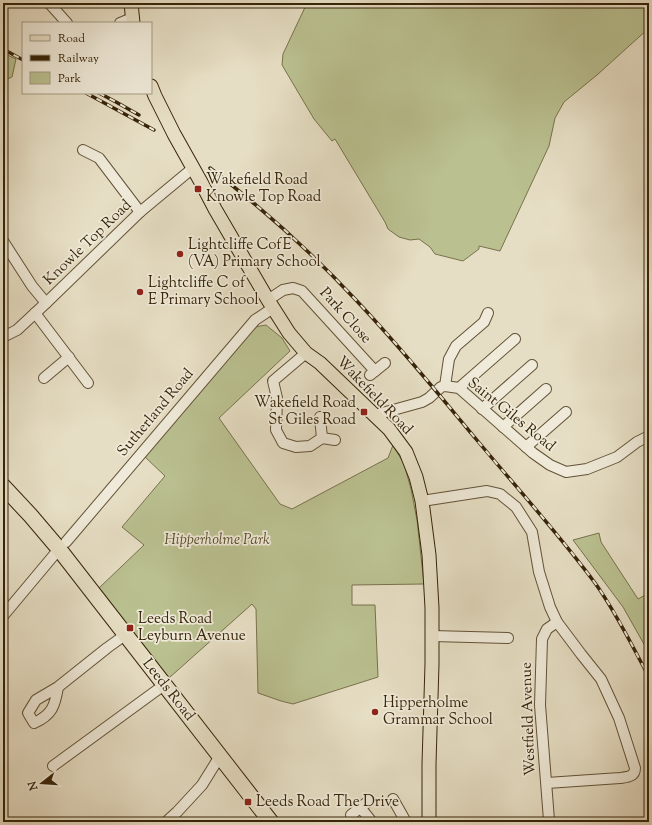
<svg xmlns="http://www.w3.org/2000/svg" width="652" height="825" font-family="'Sorts Mill Goudy',serif">
  <style>
    .green { fill: #bac090; stroke: #78724c }
    .lines { fill: none; stroke-linecap: round; stroke-linejoin: round }
    .minor-casing { stroke: #635237; stroke-width: 12 }
    .major-casing { stroke: #372408; stroke-width: 15 }
    .highway-casing { stroke: #372408; stroke-width: 17 }
    .minor { stroke: #efead9; stroke-width: 10 }
    .major { stroke: #e6dec4; stroke-width: 13 }
    .highway { stroke: #e6dec4; stroke-width: 15 }
    .rail-casing { stroke: #372408; stroke-width: 3.5 }
    .rail { stroke: #efead9; stroke-width: 2; stroke-dasharray: 6; stroke-linecap: butt }
    .poi-dot { fill: #8f2418; stroke: #efead9; stroke-width: 1.5 }
    .labels { text-anchor: middle; dominant-baseline: central; stroke-width: 3.5; stroke-linejoin: round; paint-order: stroke }
    .poi-label { font-size: 15px; fill: #372408; stroke: #efead9; text-anchor: start }
    .street-label { font-size: 15px; fill: #372408; stroke: #efead9 }
    .park-label { font-size: 15px; font-style: italic; fill: #584b2a; stroke: #efead9 }
  </style>
  <rect width="100%" height="100%" fill="#e6dec4"/>
  <filter id="stains"><feTurbulence type="fractalNoise" baseFrequency=".005" numOctaves="4"/><feColorMatrix values="0 0 0 0 .2 0 0 0 0 .09 0 0 0 0 .02 0 0 0 .5 -.17"/></filter>
  <radialGradient id="worn" r=".72"><stop offset=".6" stop-color="#630" stop-opacity="0"/><stop offset="1" stop-color="#630" stop-opacity=".3"/></radialGradient>
  <g class="green">
    <path d="M 307,3 L 649,3 L 649,28 L 597,75 L 564,102 L 555,118 L 549,146 L 500,251 L 479,246 L 479,249 L 463,261 L 435,254 L 430,247 L 419,239 L 410,240 L 399,237 L 388,229 L 385,222 L 335,139 L 332,141 L 314,119 L 282,65 L 283,54 Z"/>
    <path d="M 3,53 L 16,59 L 12,77 L 3,81 Z"/>
    <path d="M 266,325 L 282,338 L 290,351 L 219,418 L 280,504 L 292,509 L 388,458 L 393,445 L 404,464 L 411,489 L 417,520 L 424,584 L 352,585 L 352,605 L 375,605 L 378,677 L 293,704 L 281,701 L 258,693 L 256,609 L 252,604 L 169,678 L 99,588 L 144,545 L 122,527 L 165,476 L 144,456 L 255,327 Z"/>
    <path d="M 599,533 L 601,542 L 638,599 L 649,593 L 649,653 L 623,607 L 573,540 Z"/>
  </g>
  <g class="lines">
    <defs>
      <g id="minor">
        <path d="M 49,3 L 67,23"/>
        <path d="M 120,23 L 132,18"/>
        <path d="M 83,150 L 99,158 L 140,212"/>
        <path d="M 3,241 L 32,286 L 46,303"/>
        <path d="M 268,300 L 283,290 L 293,288 L 302,291 L 375,371 L 370,375"/>
        <path d="M 35,313 L 88,383"/>
        <path d="M 3,337 L 17,330 L 46,303 L 140,212 L 193,168"/>
        <path d="M 306,353 L 273,381 L 277,398 L 276,430 L 283,443 L 296,447 L 310,446 L 322,438 L 335,440"/>
        <path d="M 375,371 L 385,363"/>
        <path d="M 44,378 L 69,357"/>
        <path d="M 445,386 L 449,359 L 456,346 L 484,322 L 488,313"/>
        <path d="M 459,388 L 515,339"/>
        <path d="M 482,409 L 532,365"/>
        <path d="M 375,415 L 422,402 L 429,398 L 441,387 L 445,386 L 459,388 L 533,453 L 550,465 L 566,472 L 587,469 L 617,457 L 637,442 L 649,436"/>
        <path d="M 320,417 L 322,438"/>
        <path d="M 503,427 L 546,389"/>
        <path d="M 526,447 L 566,412"/>
        <path d="M 422,501 L 487,491 L 500,494 L 516,507 L 532,532 L 539,572 L 550,607 L 557,622 L 581,654 L 601,679 L 619,718 L 635,768 C 635,777 627,777 620,778 L 547,783"/>
        <path d="M 66,542 L 255,320 L 273,308"/>
        <path d="M 3,616 L 59,549"/>
        <path d="M 432,636 L 508,638"/>
        <path d="M 58,687 C 55,706 52,715 34,723 L 28,713 L 36,700 L 58,687 L 107,648 L 125,635"/>
        <path d="M 53,766 L 164,685"/>
        <path d="M 393,799 L 406,822"/>
        <path d="M 360,807 L 372,822"/>
        <path d="M 351,815 L 370,800"/>
        <path d="M 166,822 L 177,812 L 202,785 L 220,756"/>
        <path d="M 549,822 L 549,820 L 540,705 L 542,639 L 547,629 L 557,622"/>
      </g>
      <g id="major">
        <path d="M 131,3 L 133,23"/>
        <path d="M 151,86 L 155,96 L 174,134 L 202,184 L 215,209 L 268,300 L 289,333 L 306,353 L 320,363 L 389,429 L 406,452 L 416,477 L 422,501 L 429,555 L 432,608 L 432,664 L 429,764 L 429,822"/>
      </g>
      <path id="highway" d="M 3,486 L 31,516 L 59,549 L 271,822"/>
    </defs>
    <use href="#minor" class="minor-casing"/>
    <use href="#major" class="major-casing"/>
    <use href="#highway" class="highway-casing"/>
    <use href="#minor" class="minor"/>
    <use href="#major" class="major"/>
    <use href="#highway" class="highway"/>
    <defs>
      <g id="rail">
        <path d="M 3,49 L 23,60"/>
        <path d="M 86,93 L 154,130"/>
        <path d="M 99,93 L 116,102 L 139,115"/>
        <path d="M 210,168 C 262,208 310,251 354,298 C 397,343 436,391 476,439 C 516,487 558,533 595,583 C 616,612 632,646 649,677"/>
      </g>
    </defs>
    <use href="#rail" class="rail-casing"/>
    <use href="#rail" class="rail"/>
  </g>
  <g class="poi-dot">
    <rect x="194" y="185" width="8" height="8" rx="2"/>
    <circle cx="180" cy="254" r="4"/>
    <circle cx="140" cy="292" r="4"/>
    <rect x="360" y="408" width="8" height="8" rx="2"/>
    <rect x="126" y="624" width="8" height="8" rx="2"/>
    <circle cx="375" cy="712" r="4"/>
    <rect x="244" y="798" width="8" height="8" rx="2"/>
  </g>
  <g class="labels">
    <g class="poi-label">
      <text x="206" y="180">Wakefield Road<tspan x="206" dy="17">Knowle Top Road</tspan></text>
      <text x="188" y="245">Lightcliffe CofE<tspan x="188" dy="17">(VA) Primary School</tspan></text>
      <text x="148" y="283">Lightcliffe C of<tspan x="148" dy="17">E Primary School</tspan></text>
      <text x="356" y="403" text-anchor="end">Wakefield Road<tspan x="356" dy="17">St Giles Road</tspan></text>
      <text x="138" y="619">Leeds Road<tspan x="138" dy="17">Leyburn Avenue</tspan></text>
      <text x="383" y="703">Hipperholme<tspan x="383" dy="17">Grammar School</tspan></text>
      <text x="256" y="802">Leeds Road The Drive</text>
    </g>
    <g class="street-label">
      <text transform="translate(88 243) rotate(-44)">Knowle Top Road</text>
      <text transform="translate(345 316) rotate(48)">Park Close</text>
      <text transform="translate(374 396) rotate(46)">Wakefield Road</text>
      <text transform="translate(156 413) rotate(-50)">Sutherland Road</text>
      <text transform="translate(511 415) rotate(39)">Saint Giles Road</text>
      <text transform="translate(168 690) rotate(52)">Leeds Road</text>
      <text transform="translate(529 719) rotate(-92)">Westfield Avenue</text>
    </g>
    <g class="park-label">
      <text x="217" y="540">Hipperholme Park</text>
    </g>
  </g>
  <rect width="652" height="825" fill="none" stroke="#e6dec4" stroke-width="16"/>
  <rect x="4" y="4" width="644" height="817" fill="none" stroke="#372408" stroke-width="2"/>
  <rect x="8" y="8" width="636" height="809" fill="none" stroke="#372408"/>
  <rect x="22" y="22" width="130" height="72" fill="#efead9" stroke="#a59b85"/>
  <rect x="30" y="35" width="20" height="6" fill="#e6dec4" stroke="#a59b85"/>
  <text x="58" y="42" font-size="12" fill="#372408">Road</text>
  <rect x="30" y="55" width="20" height="6" fill="#372408" stroke="#a59b85"/>
  <text x="58" y="62" font-size="12" fill="#372408">Railway</text>
  <rect x="30" y="72" width="20" height="12" fill="#bac090" stroke="#a59b85"/>
  <text x="58" y="82" font-size="12" fill="#372408">Park</text>
  <g transform="translate(42 783) rotate(253)" stroke="#efead9" stroke-width="3" paint-order="stroke">
  <path d="M0-3L7 15L0 10L-7 15Z" fill="#372408"/>
  <text y="-6" font-size="11" font-weight="bold" text-anchor="middle" fill="#372408">N</text>
  </g>
  <rect width="100%" height="100%" filter="url(#stains)"/>
  <rect width="100%" height="100%" fill="url(#worn)"/>
</svg>
